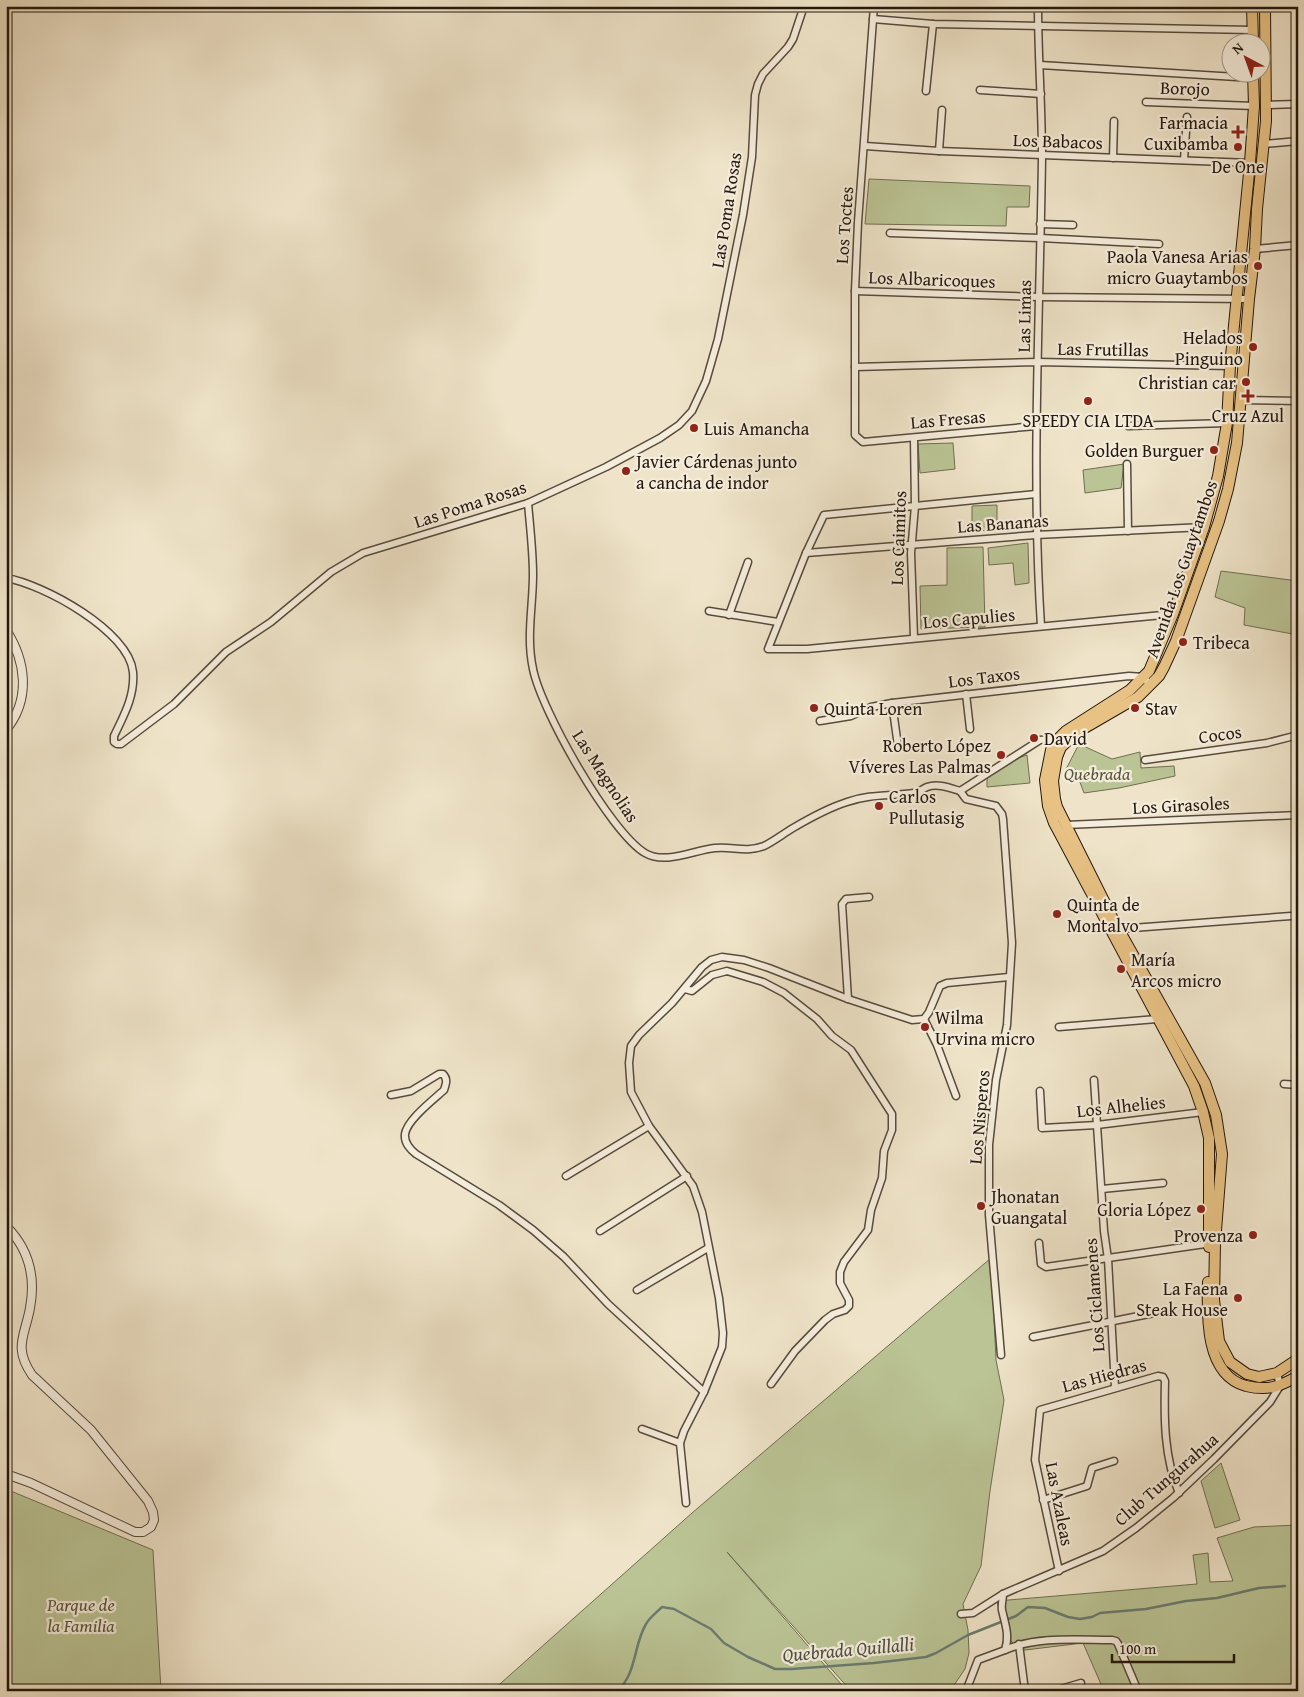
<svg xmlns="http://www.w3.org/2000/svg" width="1304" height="1697" font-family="'Gentium Book Plus',serif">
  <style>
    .green { fill: #bbc495; stroke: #706e52 }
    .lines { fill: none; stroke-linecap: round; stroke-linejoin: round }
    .stream { stroke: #6b7c70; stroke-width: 2.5 }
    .minor-casing { stroke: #574b3d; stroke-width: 9 }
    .tertiary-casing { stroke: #574b3d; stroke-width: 10 }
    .primary-casing { stroke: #24180e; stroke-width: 12 }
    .minor { stroke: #f5eddc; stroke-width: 6 }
    .tertiary { stroke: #f5eddc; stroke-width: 8 }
    .primary { stroke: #e8c284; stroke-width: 10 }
    .poi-dot { fill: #8f2418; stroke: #f5eddc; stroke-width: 2 }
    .labels { text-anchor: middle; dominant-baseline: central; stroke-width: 4.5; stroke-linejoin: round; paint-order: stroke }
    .street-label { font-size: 18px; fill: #24180e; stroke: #f5eddc }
    .poi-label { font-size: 18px; fill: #24180e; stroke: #f5eddc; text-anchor: start }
    .park-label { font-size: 18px; font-style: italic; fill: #59543d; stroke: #f5eddc }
    .water-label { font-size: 19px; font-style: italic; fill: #4d5247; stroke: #f5eddc }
  </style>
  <rect width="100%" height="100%" fill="#efe4c9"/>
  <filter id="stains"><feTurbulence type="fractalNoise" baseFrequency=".004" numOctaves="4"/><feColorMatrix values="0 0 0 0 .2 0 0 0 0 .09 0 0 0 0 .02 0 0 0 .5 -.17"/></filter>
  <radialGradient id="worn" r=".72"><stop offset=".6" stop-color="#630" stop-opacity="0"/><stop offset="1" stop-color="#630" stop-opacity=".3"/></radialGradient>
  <g class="green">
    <path d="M 869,179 L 1030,186 L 1029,207 L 1007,207 L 1006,226 L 865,224 Z"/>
    <path d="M 953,443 L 955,469 L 920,473 L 918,444 Z"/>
    <path d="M 1124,464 L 1121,488 L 1085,493 L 1083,470 Z"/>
    <path d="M 997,505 L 997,530 L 972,531 L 972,506 Z"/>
    <path d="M 1028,543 L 1029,583 L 1015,585 L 1013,563 L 989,565 L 988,548 Z"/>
    <path d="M 983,547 L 985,627 L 921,629 L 920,586 L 947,585 L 947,548 Z"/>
    <path d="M 1221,571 L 1298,581 L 1298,635 L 1244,625 L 1245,608 L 1215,597 Z"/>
    <path d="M 1079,744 L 1112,759 L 1140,752 L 1141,768 L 1174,766 L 1175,776 L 1119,788 L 1084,793 L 1075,769 L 1063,775 Z"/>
    <path d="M 1027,755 L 1030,783 L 987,787 L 987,777 L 1018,758 Z"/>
    <path d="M 991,1258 L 996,1360 L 1004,1400 L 990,1491 L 981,1566 L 963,1604 L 968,1630 L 969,1653 L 965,1669 L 950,1691 L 851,1691 L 727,1552 L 847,1691 L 492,1691 L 692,1513 Z"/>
    <path d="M 1221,1463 L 1240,1520 L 1215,1528 L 1201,1481 Z"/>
    <path d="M 6,1489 L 153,1550 L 161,1691 L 6,1691 Z"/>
    <path d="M 1298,1525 L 1298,1691 L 1104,1691 L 1083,1643 L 1017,1651 L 1003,1627 L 997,1601 L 1197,1584 L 1193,1555 L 1208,1553 L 1210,1582 L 1233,1581 L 1217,1538 L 1254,1527 Z"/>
  </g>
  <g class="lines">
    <path class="stream" d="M 617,1691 C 637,1674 633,1646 646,1624 C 649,1618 657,1612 662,1607 L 674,1609 L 711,1629 L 724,1643 L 748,1657 L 775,1669 L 792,1669 L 874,1663 L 926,1657 L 936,1653 L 968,1635 L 1016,1616 L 1028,1607 L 1045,1608 L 1068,1617 L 1080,1619 L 1092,1617 L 1100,1613 L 1146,1609 L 1186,1601 L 1217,1598 L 1259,1588 L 1285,1586"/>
    <defs>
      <g id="minor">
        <path d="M 874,6 L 858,222 L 855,291 L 855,435 L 863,442 L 1036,426"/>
        <path d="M 1038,6 C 1038,57 1042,107 1042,157 C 1040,313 1031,471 1041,626"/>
        <path d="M 873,19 L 933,24 L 1252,30"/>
        <path d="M 1040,65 L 1253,78"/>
        <path d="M 980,90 L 1041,94"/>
        <path d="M 926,91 L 933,24"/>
        <path d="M 1146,102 L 1254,106"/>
        <path d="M 1266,105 L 1298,104"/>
        <path d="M 1263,144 L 1298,141"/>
        <path d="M 865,146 L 939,151 L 1250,163"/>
        <path d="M 939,151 L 942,110"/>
        <path d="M 1113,158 L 1114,121"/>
        <path d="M 1184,160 L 1187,117"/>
        <path d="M 1040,224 L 1073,225"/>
        <path d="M 890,233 L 1040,238 L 1159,244"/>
        <path d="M 1255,249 L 1298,245"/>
        <path d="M 855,291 L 1039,297 L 1249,299"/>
        <path d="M 855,367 L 1038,362 L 1230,366"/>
        <path d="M 1240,400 L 1298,401"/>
        <path d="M 1128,426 L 1227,423"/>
        <path d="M 1127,464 L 1128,531"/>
        <path d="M 1036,494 L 824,515 L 806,553 L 768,649 L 807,649 L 1173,614"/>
        <path d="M 528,503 C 530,527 533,551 533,575 C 533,606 526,637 533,669 C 541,710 610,832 645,853 C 665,865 694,850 715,848 C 733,846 745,853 764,846 C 774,841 783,834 793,828 C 810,818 828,808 847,802 C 869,794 891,796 914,793 C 919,793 922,789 927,787 C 938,783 950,788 960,791"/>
        <path d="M 806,553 L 1036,535 L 1204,527"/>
        <path d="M 6,578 C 43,584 129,631 133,672 C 135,696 124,715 114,736 L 114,742 L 117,744 L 121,744 L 174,704 L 226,652 L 271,622 L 331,572 L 363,553 L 528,503 L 606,467 L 660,438 L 679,425 L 692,411 L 706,381 L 718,339 L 743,215 L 752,157 L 755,95 L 758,84 L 763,74 L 788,47 L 793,39 L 804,6"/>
        <path d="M 709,611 L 778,622"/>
        <path d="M 729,615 L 748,562"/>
        <path d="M 914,638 L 911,553 L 915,506 L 914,438"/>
        <path d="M 966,694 L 970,729"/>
        <path d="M 892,703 L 898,746"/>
        <path d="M 820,721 L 851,716 L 871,707 L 892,703 L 1129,676 L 1144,677 L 1150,686"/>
        <path d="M 1145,760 L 1267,743 L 1298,735"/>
        <path d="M 960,791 L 966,799 L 996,806 L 1002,814 L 1003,819 L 1012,943 L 1007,1025 L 996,1080 L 989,1145 L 989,1215 L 1001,1355"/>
        <path d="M 960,791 L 1040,740 L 1051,739 L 1057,743"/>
        <path d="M 1066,825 L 1298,815"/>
        <path d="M 1119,929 L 1291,916"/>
        <path d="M 685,989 L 692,991 L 712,975 L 727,971 L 763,982 L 784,993 L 817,1019 L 832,1036 L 851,1050 L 892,1114 L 892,1130 L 884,1151 L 882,1178 L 871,1210 L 868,1230 L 844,1262 L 840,1272 L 840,1283 L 849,1300 L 849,1306 L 845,1310 L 833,1314 L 825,1320 L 795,1351 L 771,1384"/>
        <path d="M 848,999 L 842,904 L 846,899 L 869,897"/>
        <path d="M 924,1019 L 929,1012 L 940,986 L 947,983 L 1009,977"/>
        <path d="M 924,1019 L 937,1045 L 956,1096"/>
        <path d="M 1059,1027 L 1157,1019"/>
        <path d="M 1296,1036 L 1298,1037"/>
        <path d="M 1094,1080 L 1104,1231 L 1108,1259 L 1115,1387"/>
        <path d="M 1284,1084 L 1298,1085"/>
        <path d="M 1040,1091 L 1042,1128 L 1097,1125 L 1203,1112"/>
        <path d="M 391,1095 L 411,1091 L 439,1074 L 443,1074 C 448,1079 446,1084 444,1090 C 433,1100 407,1120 405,1134 C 404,1143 410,1149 416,1154 L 499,1205 L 533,1230 L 564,1257 L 608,1304 L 704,1392"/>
        <path d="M 566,1176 L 649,1126"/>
        <path d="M 1102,1189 L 1163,1183"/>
        <path d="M 600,1231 L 687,1176"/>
        <path d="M 1039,1243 L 1041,1264 L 1046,1267 L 1212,1243"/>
        <path d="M 637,1290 L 708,1248"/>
        <path d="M 1033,1337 L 1159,1312"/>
        <path d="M 642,1429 L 680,1443"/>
        <path d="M 1043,1500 L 1087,1486 L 1092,1468 L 1114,1461"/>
        <path d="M 686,1503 L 680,1443 L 684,1431 L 704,1392 L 722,1347 L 723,1333 L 719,1298 L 702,1212 L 693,1186 L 649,1126 L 631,1092 L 629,1063 L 631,1046 L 639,1035 L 672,1003 L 702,967 L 711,960 L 722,957 L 744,960 L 769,968 L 848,999 L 912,1020 L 924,1019"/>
        <path d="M 1059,1571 L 1035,1460 L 1040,1410 L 1158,1376 L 1163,1377 L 1165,1381 C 1164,1418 1164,1458 1179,1493"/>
        <path d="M 961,1614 L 973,1613 L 1003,1594 L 1103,1551 L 1136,1528 L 1173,1498 L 1214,1459 L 1270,1402 L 1280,1386 L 1277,1373"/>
        <path d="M 1019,1644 L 1025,1691"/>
        <path d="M 1005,1650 C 1038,1636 1077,1640 1112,1640 L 1116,1641 L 1118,1644 L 1138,1691"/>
        <path d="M 966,1691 L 978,1660 L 1005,1650 C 1010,1635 1005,1624 1002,1610 C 1001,1605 1003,1599 1003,1594"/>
        <path d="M 1054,1691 L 1081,1683"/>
      </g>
      <g id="tertiary">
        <path d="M 6,630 C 26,661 31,699 6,730"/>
        <path d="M 6,1226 C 29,1249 36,1276 30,1308 C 25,1336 13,1347 32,1375 L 91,1430 L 148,1501 L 153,1512 L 154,1520 L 151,1527 L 143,1532 L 135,1532 L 31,1483 L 6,1474"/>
      </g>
      <g id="primary">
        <path d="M 1252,6 L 1253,42"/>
        <path d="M 1265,6 L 1266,121 L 1257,209 L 1255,249 L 1249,299 L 1237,443 L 1228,489 L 1219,521 L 1176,641 L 1164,667 L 1159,676 L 1138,697 L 1076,733 L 1061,747 L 1057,757 L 1053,781 L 1055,799 L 1057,807 L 1114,921 L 1205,1083 L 1216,1115 L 1222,1154 L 1215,1243 L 1214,1300 L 1219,1341 L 1230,1362 L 1247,1374 L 1259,1377 L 1277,1373 L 1298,1359"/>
        <path d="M 1209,1247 L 1209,1138 L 1203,1112 L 1194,1086 L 1054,823 L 1048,806 L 1045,780 L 1051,750 L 1055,742 L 1066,731 L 1130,690 L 1149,671 L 1173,614 L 1204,527 L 1218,476 L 1227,423 L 1230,366 L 1250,163 L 1254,106 L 1253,72"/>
        <path d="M 1208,1282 C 1207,1316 1205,1375 1246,1386 C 1268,1391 1279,1387 1298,1376"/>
      </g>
    </defs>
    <use href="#minor" class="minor-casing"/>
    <use href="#tertiary" class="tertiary-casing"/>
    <use href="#primary" class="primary-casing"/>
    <use href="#minor" class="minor"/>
    <use href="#tertiary" class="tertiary"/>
    <use href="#primary" class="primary"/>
  </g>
  <g class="poi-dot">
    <path d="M1235.5 124.5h5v5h5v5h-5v5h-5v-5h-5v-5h5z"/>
    <circle cx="1238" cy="147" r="5"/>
    <circle cx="1258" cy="266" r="5"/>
    <circle cx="1253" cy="347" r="5"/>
    <circle cx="1246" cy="382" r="5"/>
    <path d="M1245.5 388.5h5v5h5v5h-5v5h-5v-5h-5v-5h5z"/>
    <circle cx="1088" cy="401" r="5"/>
    <circle cx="694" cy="428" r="5"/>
    <circle cx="1214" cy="450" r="5"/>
    <circle cx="626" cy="471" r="5"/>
    <circle cx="1183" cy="642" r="5"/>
    <circle cx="814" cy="708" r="5"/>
    <circle cx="1135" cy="708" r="5"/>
    <circle cx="1034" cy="738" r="5"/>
    <circle cx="1001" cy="755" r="5"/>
    <circle cx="879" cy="806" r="5"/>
    <circle cx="1057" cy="914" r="5"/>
    <circle cx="1121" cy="969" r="5"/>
    <circle cx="925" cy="1027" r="5"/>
    <circle cx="981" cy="1206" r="5"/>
    <circle cx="1201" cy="1209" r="5"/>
    <circle cx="1253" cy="1235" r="5"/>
    <circle cx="1238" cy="1298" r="5"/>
  </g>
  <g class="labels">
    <g class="street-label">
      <text transform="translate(1185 88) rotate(2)">Borojo</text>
      <text transform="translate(1058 141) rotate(2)">Los Babacos</text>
      <text transform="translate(726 210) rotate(-81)">Las Poma Rosas</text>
      <text transform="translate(844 225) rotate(-86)">Los Toctes</text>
      <text transform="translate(932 279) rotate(2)">Los Albaricoques</text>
      <text transform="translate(1024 316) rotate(-89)">Las Limas</text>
      <text transform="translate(1103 349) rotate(1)">Las Frutillas</text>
      <text transform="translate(948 419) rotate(-5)">Las Fresas</text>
      <text transform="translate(470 504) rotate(-18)">Las Poma Rosas</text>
      <text transform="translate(1003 523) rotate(-4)">Las Bananas</text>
      <text transform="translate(898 538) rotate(-88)">Los Caimitos</text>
      <text transform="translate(1181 569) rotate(-71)">Avenida Los Guaytambos</text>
      <text transform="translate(969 618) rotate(-5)">Los Capulies</text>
      <text transform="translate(984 677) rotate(-7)">Los Taxos</text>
      <text transform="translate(1220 734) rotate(-8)">Cocos</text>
      <text transform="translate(606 776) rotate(57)">Las Magnolias</text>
      <text transform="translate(1181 805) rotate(-3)">Los Girasoles</text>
      <text transform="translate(1121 1106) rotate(-6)">Los Alhelies</text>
      <text transform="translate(979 1117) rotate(-85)">Los Nisperos</text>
      <text transform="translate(1094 1295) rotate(-94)">Los Ciclamenes</text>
      <text transform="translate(1104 1375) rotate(-15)">Las Hiedras</text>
      <text transform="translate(1166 1479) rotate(-41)">Club Tungurahua</text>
      <text transform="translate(1060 1504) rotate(79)">Las Azaleas</text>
    </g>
    <g class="poi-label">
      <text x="1228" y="122" text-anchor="end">Farmacia<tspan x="1228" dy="21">Cuxibamba</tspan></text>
      <text x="1238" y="166" text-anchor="middle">De One</text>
      <text x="1248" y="256" text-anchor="end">Paola Vanesa Arias<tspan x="1248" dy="21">micro Guaytambos</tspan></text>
      <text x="1243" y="337" text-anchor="end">Helados<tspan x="1243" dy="21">Pinguino</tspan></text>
      <text x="1236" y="382" text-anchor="end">Christian car</text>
      <text x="1248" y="415" text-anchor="middle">Cruz Azul</text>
      <text x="1088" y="420" text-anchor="middle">SPEEDY CIA LTDA</text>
      <text x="704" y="428">Luis Amancha</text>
      <text x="1204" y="450" text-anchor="end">Golden Burguer</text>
      <text x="636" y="461">Javier Cárdenas junto<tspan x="636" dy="21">a cancha de indor</tspan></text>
      <text x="1193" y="642">Tribeca</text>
      <text x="824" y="708">Quinta Loren</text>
      <text x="1145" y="708">Stav</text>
      <text x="1044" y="738">David</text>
      <text x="991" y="745" text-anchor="end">Roberto López<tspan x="991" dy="21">Víveres Las Palmas</tspan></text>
      <text x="889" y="796">Carlos<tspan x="889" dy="21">Pullutasig</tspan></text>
      <text x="1067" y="904">Quinta de<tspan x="1067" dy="21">Montalvo</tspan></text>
      <text x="1131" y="959">María<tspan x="1131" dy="21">Arcos micro</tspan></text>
      <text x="935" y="1017">Wilma<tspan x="935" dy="21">Urvina micro</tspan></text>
      <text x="991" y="1196">Jhonatan<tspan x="991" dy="21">Guangatal</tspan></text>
      <text x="1191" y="1209" text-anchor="end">Gloria López</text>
      <text x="1243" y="1235" text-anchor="end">Provenza</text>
      <text x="1228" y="1288" text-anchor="end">La Faena<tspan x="1228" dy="21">Steak House</tspan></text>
    </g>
    <g class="park-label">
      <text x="1097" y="773">Quebrada</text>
      <text x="81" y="1604">Parque de<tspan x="81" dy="21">la Familia</tspan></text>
    </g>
    <g class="water-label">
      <text transform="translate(848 1649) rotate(-5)">Quebrada Quillalli</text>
    </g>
  </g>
  <rect width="1304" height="1697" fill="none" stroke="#efe4c9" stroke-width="25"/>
  <rect x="8" y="8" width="1289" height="1682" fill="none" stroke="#24180e" stroke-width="2.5"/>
  <rect x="12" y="12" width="1279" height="1672" fill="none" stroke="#24180e"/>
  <g transform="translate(1246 58) rotate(319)"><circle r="24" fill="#f5eddc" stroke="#a1988a"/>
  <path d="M0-4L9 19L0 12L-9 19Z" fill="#8f2418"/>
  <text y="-8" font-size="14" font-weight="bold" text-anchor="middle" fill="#24180e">N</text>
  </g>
  <path d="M1112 1654v8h122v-8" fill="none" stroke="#24180e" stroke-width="2.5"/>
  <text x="1119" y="1654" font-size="15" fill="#24180e" stroke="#f5eddc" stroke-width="4" paint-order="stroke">100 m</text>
  <rect width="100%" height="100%" filter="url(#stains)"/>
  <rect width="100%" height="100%" fill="url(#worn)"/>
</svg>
